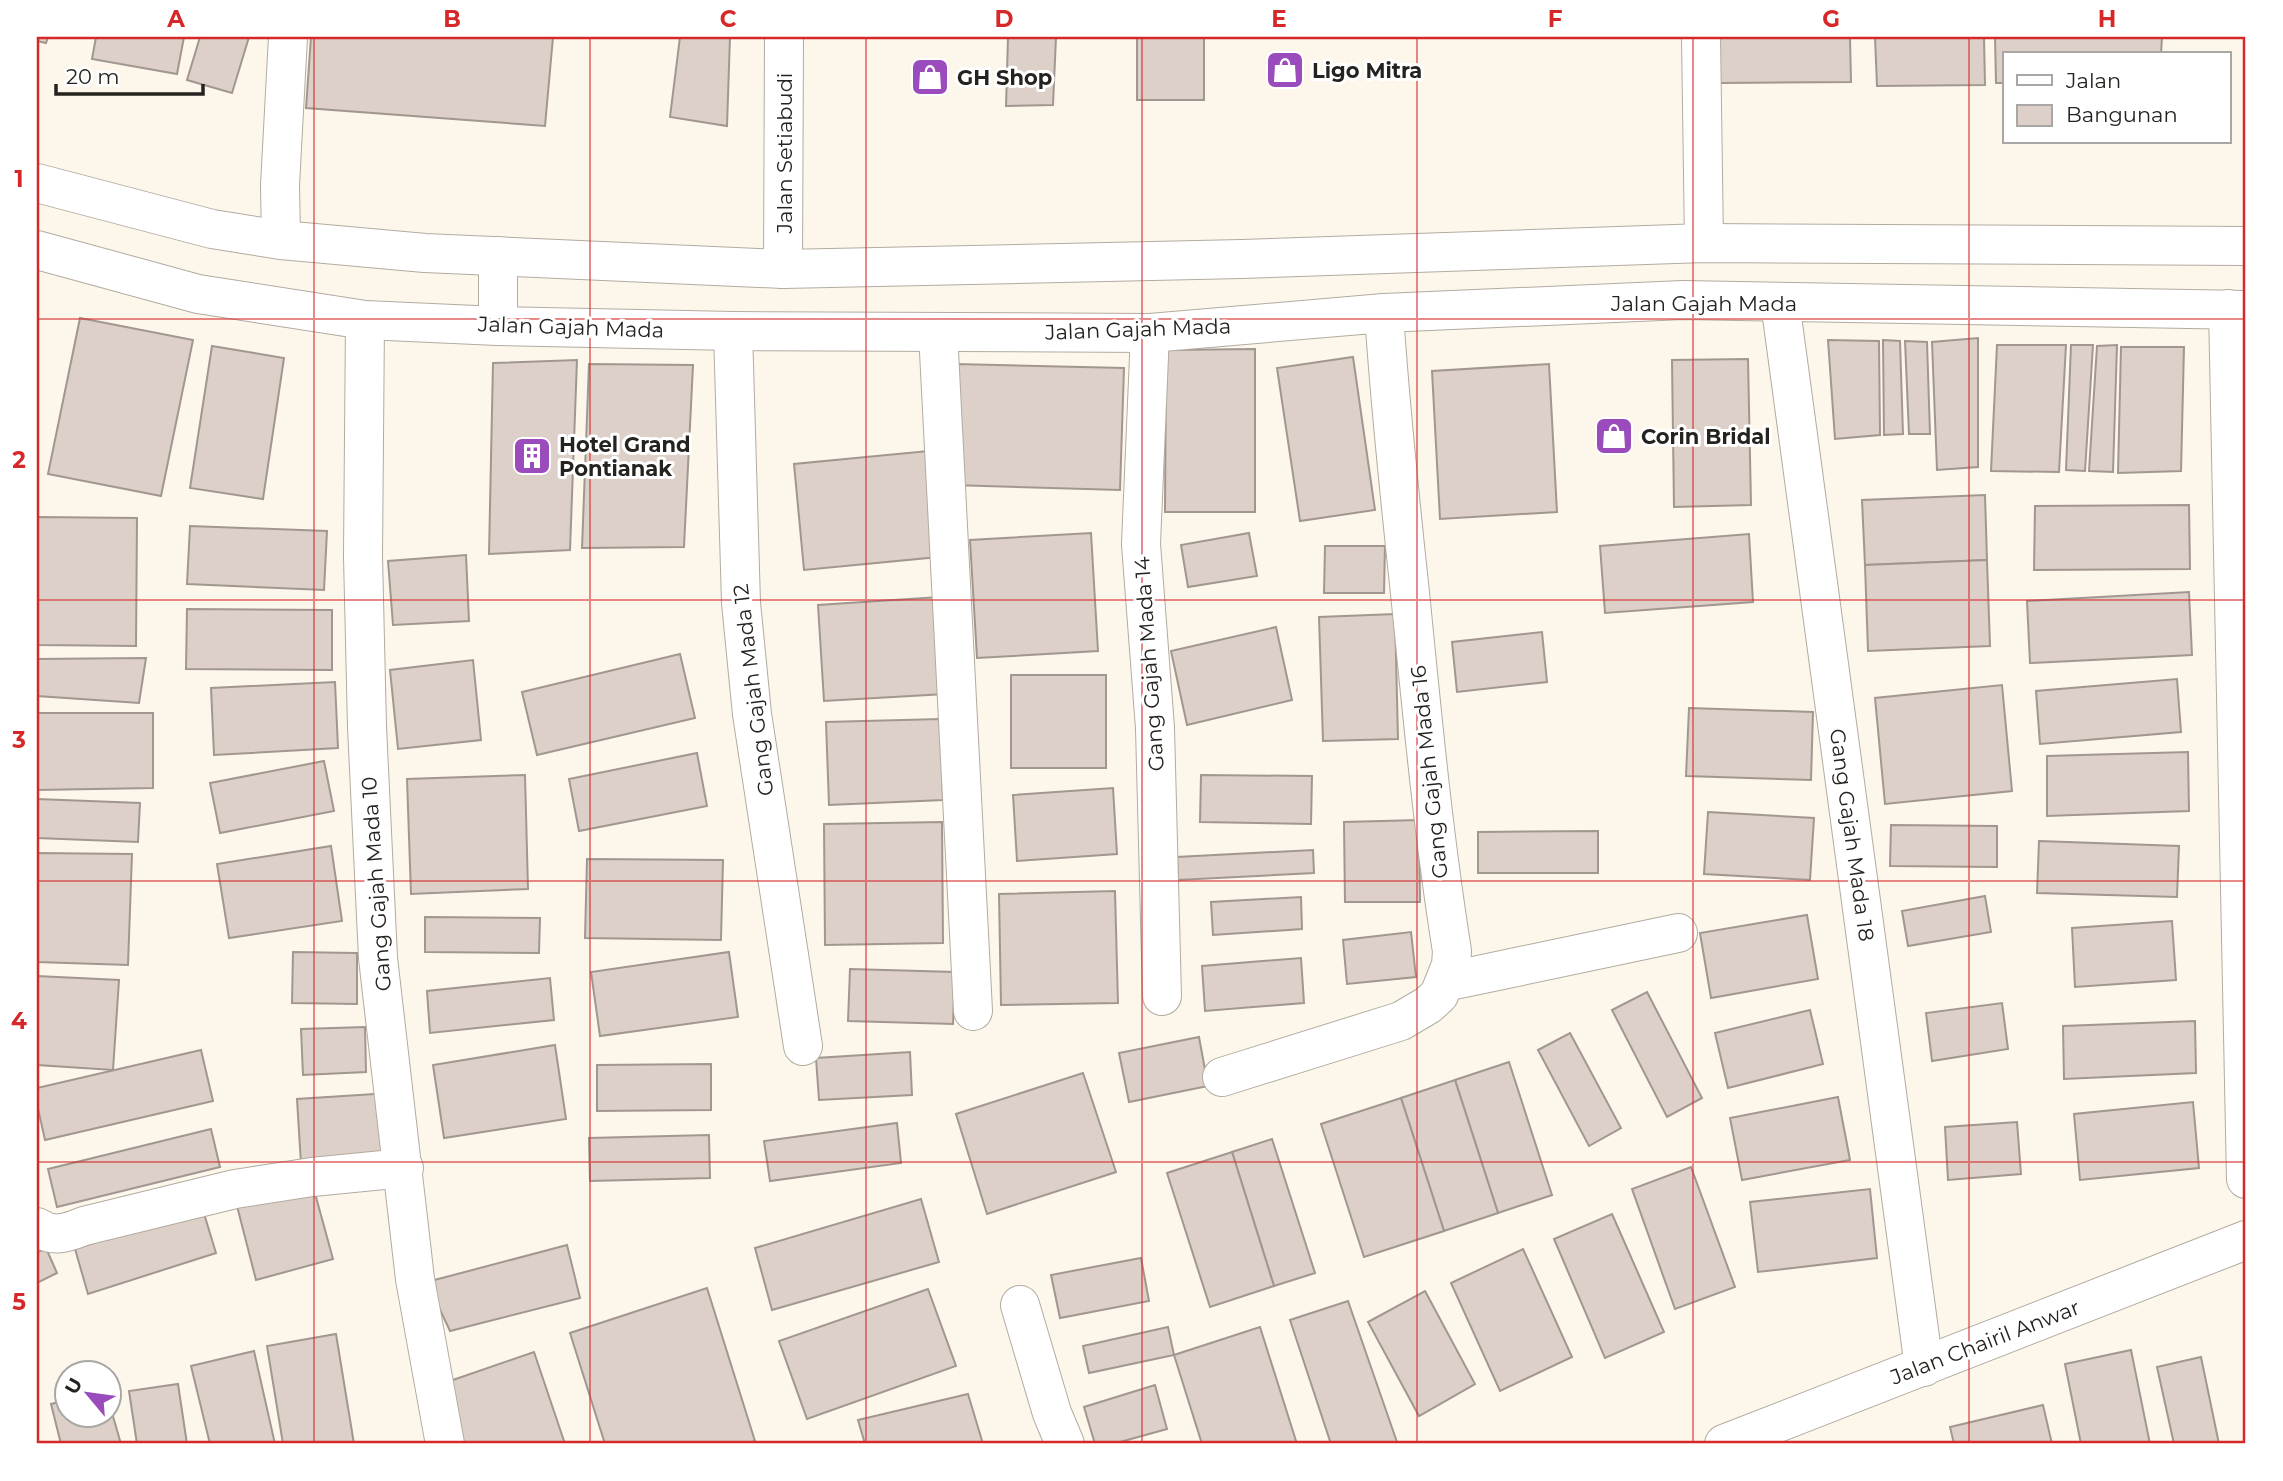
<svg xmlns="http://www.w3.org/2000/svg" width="2283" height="1481" font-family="Montserrat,sans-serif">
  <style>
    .building { fill: #dcd0c9; stroke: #a29790; stroke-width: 2 }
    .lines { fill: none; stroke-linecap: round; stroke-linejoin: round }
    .street-casing { stroke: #b2aba1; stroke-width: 40 }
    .secondary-casing { stroke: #b2aba1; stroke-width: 40 }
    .street { stroke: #fff; stroke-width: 38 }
    .secondary { stroke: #fff; stroke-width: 38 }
    .grid { fill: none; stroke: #d62828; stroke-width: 2; stroke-opacity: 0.55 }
    .labels { text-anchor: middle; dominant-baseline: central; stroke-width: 6; stroke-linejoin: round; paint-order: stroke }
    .poi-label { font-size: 21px; font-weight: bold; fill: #25231f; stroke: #fff; text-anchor: start }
    .street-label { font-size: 21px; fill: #25231f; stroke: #fff }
    .neatline { fill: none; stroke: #d62828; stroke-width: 2.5 }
    .grid-label { font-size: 23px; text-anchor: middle; font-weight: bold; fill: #d62828 }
  </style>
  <rect width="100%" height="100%" fill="#fdf6eb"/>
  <g class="building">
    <path d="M 37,37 L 48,37 L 46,43 L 37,41 Z"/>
    <path d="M 96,37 L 184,37 L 177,74 L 92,59 Z"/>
    <path d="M 200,37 L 249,37 L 232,93 L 187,80 Z"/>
    <path d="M 311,37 L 553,37 L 545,126 L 306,108 Z"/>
    <path d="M 680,37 L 730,37 L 727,126 L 670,117 Z"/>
    <path d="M 1008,37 L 1056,37 L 1053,105 L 1006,106 Z"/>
    <rect x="1137" y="37" width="67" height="63"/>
    <path d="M 1720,37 L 1850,37 L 1851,82 L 1720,83 Z"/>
    <path d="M 1875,37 L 1984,37 L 1985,85 L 1877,86 Z"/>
    <path d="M 1995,37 L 2162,37 L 2161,54 L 2005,54 L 2005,83 L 1996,83 Z"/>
    <path d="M 80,318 L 193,340 L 161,496 L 48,474 Z"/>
    <path d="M 1978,338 L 1978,467 L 1937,470 L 1932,342 Z"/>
    <path d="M 1828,340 L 1879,341 L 1880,435 L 1835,439 Z"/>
    <path d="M 1883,340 L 1900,341 L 1903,434 L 1884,435 Z"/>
    <path d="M 1905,341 L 1927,342 L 1930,434 L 1909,434 Z"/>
    <path d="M 1997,345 L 2066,345 L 2059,472 L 1991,471 Z"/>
    <path d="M 2071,345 L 2093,345 L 2085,471 L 2066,470 Z"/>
    <path d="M 2117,345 L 2113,472 L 2089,471 L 2097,346 Z"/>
    <path d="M 212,346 L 284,358 L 263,499 L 190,488 Z"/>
    <path d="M 2121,347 L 2184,347 L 2181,471 L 2118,473 Z"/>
    <path d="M 1255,349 L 1255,512 L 1165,512 L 1166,350 Z"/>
    <path d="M 1353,357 L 1375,510 L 1300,521 L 1277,368 Z"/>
    <path d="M 1748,359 L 1751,505 L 1674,507 L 1672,360 Z"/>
    <path d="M 577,360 L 570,550 L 489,554 L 493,363 Z"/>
    <path d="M 589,364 L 693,365 L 684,547 L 582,548 Z"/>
    <path d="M 956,364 L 1124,368 L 1120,490 L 952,485 Z"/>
    <path d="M 1549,364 L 1557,512 L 1440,519 L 1432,371 Z"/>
    <path d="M 928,451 L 938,557 L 804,570 L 794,464 Z"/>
    <path d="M 1985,495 L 1987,560 L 1865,565 L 1862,500 Z"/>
    <path d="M 2189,505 L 2190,569 L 2034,570 L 2035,506 Z"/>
    <path d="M 37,517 L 137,518 L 136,646 L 37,645 Z"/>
    <path d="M 190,526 L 327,531 L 324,590 L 187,584 Z"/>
    <path d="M 1091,533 L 1098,651 L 977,658 L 970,540 Z"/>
    <path d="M 1249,533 L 1257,576 L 1188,587 L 1181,545 Z"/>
    <path d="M 1749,534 L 1753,602 L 1605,613 L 1600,546 Z"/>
    <path d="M 1325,546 L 1385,546 L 1384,593 L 1324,593 Z"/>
    <path d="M 466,555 L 469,621 L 393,625 L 388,561 Z"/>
    <path d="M 1987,560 L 1990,646 L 1868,651 L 1865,565 Z"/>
    <path d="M 2189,592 L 2192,655 L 2030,663 L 2027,601 Z"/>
    <path d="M 939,597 L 945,694 L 824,701 L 818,605 Z"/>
    <path d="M 187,609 L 332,610 L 332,670 L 186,669 Z"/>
    <path d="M 1395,614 L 1398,739 L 1323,741 L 1319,617 Z"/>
    <path d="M 1276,627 L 1292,700 L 1187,725 L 1171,651 Z"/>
    <path d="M 1542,632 L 1547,682 L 1457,692 L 1452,642 Z"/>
    <path d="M 680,654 L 695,718 L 537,755 L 522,692 Z"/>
    <path d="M 146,658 L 139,703 L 37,696 L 37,659 Z"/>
    <path d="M 473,660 L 481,740 L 398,749 L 390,670 Z"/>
    <rect x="1011" y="675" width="95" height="93"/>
    <path d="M 2177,679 L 2181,732 L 2040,744 L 2036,691 Z"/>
    <path d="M 335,682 L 338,748 L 214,755 L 211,688 Z"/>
    <path d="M 2002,685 L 2012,791 L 1885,804 L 1875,698 Z"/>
    <path d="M 1689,708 L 1813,712 L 1811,780 L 1686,776 Z"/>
    <path d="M 37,713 L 153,713 L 153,788 L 37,790 Z"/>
    <path d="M 941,719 L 943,800 L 829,805 L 826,722 Z"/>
    <path d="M 2188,752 L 2189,811 L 2047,816 L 2047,756 Z"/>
    <path d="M 697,753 L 707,806 L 579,831 L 569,779 Z"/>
    <path d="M 324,761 L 334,811 L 220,833 L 210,783 Z"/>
    <path d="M 525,775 L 528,889 L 411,894 L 407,779 Z"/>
    <path d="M 1201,775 L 1312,776 L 1311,824 L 1200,822 Z"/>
    <path d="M 1113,788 L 1117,854 L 1017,861 L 1013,795 Z"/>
    <path d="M 37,799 L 140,803 L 138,842 L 37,838 Z"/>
    <path d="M 1708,812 L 1814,818 L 1810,880 L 1704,874 Z"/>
    <path d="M 1419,820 L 1420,902 L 1345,902 L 1344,822 Z"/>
    <path d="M 942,822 L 943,943 L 825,945 L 824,824 Z"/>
    <path d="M 1891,825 L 1997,826 L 1997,867 L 1890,866 Z"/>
    <path d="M 1598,831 L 1598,873 L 1478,873 L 1478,832 Z"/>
    <path d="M 2039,841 L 2179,846 L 2177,897 L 2037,893 Z"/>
    <path d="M 331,846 L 342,921 L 229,938 L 217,864 Z"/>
    <path d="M 1313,850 L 1314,873 L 1178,880 L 1177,857 Z"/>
    <path d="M 37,853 L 132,854 L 128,965 L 37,962 Z"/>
    <path d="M 587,859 L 723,860 L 721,940 L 585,938 Z"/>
    <path d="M 1115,891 L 1118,1003 L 1001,1005 L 999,894 Z"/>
    <path d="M 1985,896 L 1991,932 L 1908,946 L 1902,911 Z"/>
    <path d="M 1301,897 L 1302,929 L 1213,935 L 1211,902 Z"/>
    <path d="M 1807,915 L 1818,979 L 1711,998 L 1700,933 Z"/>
    <path d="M 425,917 L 540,918 L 539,953 L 425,952 Z"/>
    <path d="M 2172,921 L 2176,980 L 2075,987 L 2072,928 Z"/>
    <path d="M 1411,932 L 1416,977 L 1347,984 L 1343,940 Z"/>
    <path d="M 293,952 L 357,953 L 357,1004 L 292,1003 Z"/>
    <path d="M 729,952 L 738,1017 L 600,1036 L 591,972 Z"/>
    <path d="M 1301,958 L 1304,1003 L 1205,1011 L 1202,966 Z"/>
    <path d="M 850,969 L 955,972 L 953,1024 L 848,1021 Z"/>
    <path d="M 37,976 L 119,980 L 113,1070 L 37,1065 Z"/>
    <path d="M 550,978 L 554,1020 L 430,1033 L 427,991 Z"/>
    <path d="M 1647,992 L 1702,1098 L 1667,1117 L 1612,1010 Z"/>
    <path d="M 2002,1003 L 2008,1049 L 1932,1061 L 1926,1013 Z"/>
    <path d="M 1810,1010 L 1823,1064 L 1728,1088 L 1715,1033 Z"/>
    <path d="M 2195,1021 L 2196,1073 L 2064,1079 L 2063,1026 Z"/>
    <path d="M 365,1027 L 366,1072 L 303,1075 L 301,1029 Z"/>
    <path d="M 1570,1033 L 1621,1128 L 1589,1146 L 1538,1050 Z"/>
    <path d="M 1199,1037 L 1208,1086 L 1129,1102 L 1119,1053 Z"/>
    <path d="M 555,1045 L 566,1119 L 444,1138 L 433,1065 Z"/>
    <path d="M 201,1050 L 213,1101 L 45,1140 L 37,1104 L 37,1088 Z"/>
    <path d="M 910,1052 L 912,1095 L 819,1100 L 816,1058 Z"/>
    <path d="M 1509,1062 L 1552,1195 L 1498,1213 L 1455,1080 Z"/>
    <path d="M 711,1064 L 711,1110 L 597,1111 L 597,1065 Z"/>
    <path d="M 1083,1073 L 1116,1172 L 987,1214 L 956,1114 Z"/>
    <path d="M 1455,1080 L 1498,1213 L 1444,1231 L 1401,1098 Z"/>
    <path d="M 390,1093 L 394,1158 L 301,1164 L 297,1099 Z"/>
    <path d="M 1838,1097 L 1850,1160 L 1742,1180 L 1730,1118 Z"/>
    <path d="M 1401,1098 L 1444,1231 L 1364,1257 L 1321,1124 Z"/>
    <path d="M 2193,1102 L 2199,1168 L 2080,1180 L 2074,1114 Z"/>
    <path d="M 2017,1122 L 2021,1174 L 1948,1180 L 1945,1127 Z"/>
    <path d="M 897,1123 L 901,1163 L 770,1181 L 764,1141 Z"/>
    <path d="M 211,1129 L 220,1167 L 57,1207 L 48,1169 Z"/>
    <path d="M 709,1135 L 710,1178 L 590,1181 L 589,1138 Z"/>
    <path d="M 1272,1139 L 1315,1273 L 1274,1286 L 1232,1152 Z"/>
    <path d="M 1232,1152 L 1274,1286 L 1210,1307 L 1167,1173 Z"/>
    <path d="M 1691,1167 L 1735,1287 L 1675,1309 L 1632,1189 Z"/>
    <path d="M 313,1186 L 333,1259 L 256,1280 L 237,1206 Z"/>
    <path d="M 1870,1189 L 1877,1258 L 1758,1272 L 1750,1202 Z"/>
    <path d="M 921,1199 L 939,1262 L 772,1310 L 755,1248 Z"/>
    <path d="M 202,1207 L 216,1253 L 88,1294 L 75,1249 Z"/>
    <path d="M 1612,1214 L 1664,1332 L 1605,1358 L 1554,1239 Z"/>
    <path d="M 567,1245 L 580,1298 L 450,1331 L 427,1282 Z"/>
    <path d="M 46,1248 L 57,1273 L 37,1283 L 37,1253 Z"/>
    <path d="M 1523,1249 L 1572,1357 L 1500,1391 L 1451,1283 Z"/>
    <path d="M 1141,1258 L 1149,1301 L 1060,1318 L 1051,1275 Z"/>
    <path d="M 707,1288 L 755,1441 L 745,1444 L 605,1444 L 570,1333 Z"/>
    <path d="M 928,1289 L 956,1366 L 807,1419 L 779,1341 Z"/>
    <path d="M 1425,1291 L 1475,1384 L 1419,1416 L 1368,1322 Z"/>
    <path d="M 1348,1301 L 1397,1442 L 1391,1444 L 1331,1444 L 1290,1320 Z"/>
    <path d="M 1168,1327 L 1174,1355 L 1089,1373 L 1083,1346 Z"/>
    <path d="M 1260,1327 L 1297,1444 L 1202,1444 L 1174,1355 Z"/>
    <path d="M 336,1334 L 354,1444 L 283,1444 L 267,1346 Z"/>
    <path d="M 2131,1350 L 2150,1444 L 2081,1444 L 2065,1364 Z"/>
    <path d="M 254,1351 L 275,1444 L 210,1444 L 191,1366 Z"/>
    <path d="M 534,1352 L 565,1444 L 461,1444 L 450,1381 Z"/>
    <path d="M 2201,1357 L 2219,1444 L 2174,1444 L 2157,1367 Z"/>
    <path d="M 178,1384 L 187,1444 L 137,1444 L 129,1391 Z"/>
    <path d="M 1155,1385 L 1167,1429 L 1113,1444 L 1095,1444 L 1084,1407 Z"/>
    <path d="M 968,1394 L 983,1444 L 865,1444 L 858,1420 Z"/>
    <path d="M 108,1399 L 121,1444 L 61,1444 L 51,1404 L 66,1400 L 66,1414 L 108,1414 Z"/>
    <path d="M 2043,1405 L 2052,1444 L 1954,1444 L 1950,1427 Z"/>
  </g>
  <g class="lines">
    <defs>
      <g id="street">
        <path d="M 1701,37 L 1704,243"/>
        <path d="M 281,240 L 280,185 L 288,37"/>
        <path d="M 783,269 L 784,37"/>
        <path d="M 1780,302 L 1924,1367"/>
        <path d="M 2228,309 L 2246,1179"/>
        <path d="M 365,320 L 363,556 L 367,727 L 378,958 L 415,1279 L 445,1444"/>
        <path d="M 733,331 L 741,603 L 752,714 L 803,1046"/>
        <path d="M 938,332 L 973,1011"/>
        <path d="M 1150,333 L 1141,544 L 1155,728 L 1162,996"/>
        <path d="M 1445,982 L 1678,933"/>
        <path d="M 1222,1077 L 1401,1021 L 1428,1005 L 1439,995 L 1451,965 L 1452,951 C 1433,832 1422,713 1410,593 C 1400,500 1390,407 1384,313"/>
        <path d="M 37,1227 C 53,1238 67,1233 84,1226 L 235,1189 L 312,1177 L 404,1168"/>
        <path d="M 1020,1305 L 1052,1413 L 1065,1444"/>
        <path d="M 1724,1444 L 2246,1240"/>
      </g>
      <g id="secondary">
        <path d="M 37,183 L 212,229 L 281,240 L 425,253 L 783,269 L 1242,259 L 1704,243 L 2246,246"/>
        <path d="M 37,250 L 198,294 L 365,320 L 498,326 L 733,331 L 1150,333 L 1384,313 L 1683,300 L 2246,310"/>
        <path d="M 498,326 L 498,256"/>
      </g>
    </defs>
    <use href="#street" class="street-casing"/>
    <use href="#secondary" class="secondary-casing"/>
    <use href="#street" class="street"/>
    <use href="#secondary" class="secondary"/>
  </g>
  <path class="grid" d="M 314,37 L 314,1444M 590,37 L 590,1444M 866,37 L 866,1444M 1142,37 L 1142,1444M 1417,37 L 1417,1444M 1693,37 L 1693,1444M 1969,37 L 1969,1444M 37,319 L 2246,319M 37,600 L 2246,600M 37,881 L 2246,881M 37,1162 L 2246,1162"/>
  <defs>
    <symbol id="shop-square" viewBox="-11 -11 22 22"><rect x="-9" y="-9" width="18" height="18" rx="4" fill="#9a4cbc" stroke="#fff"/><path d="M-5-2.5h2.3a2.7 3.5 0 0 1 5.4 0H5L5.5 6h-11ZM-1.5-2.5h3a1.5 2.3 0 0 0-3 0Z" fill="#fff"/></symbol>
    <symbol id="building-square" viewBox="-11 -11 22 22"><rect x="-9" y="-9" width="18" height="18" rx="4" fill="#9a4cbc" stroke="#fff"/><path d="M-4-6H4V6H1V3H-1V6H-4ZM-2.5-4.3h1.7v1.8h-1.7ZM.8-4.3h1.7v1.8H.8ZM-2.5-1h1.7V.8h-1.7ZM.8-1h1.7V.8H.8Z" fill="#fff"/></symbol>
  </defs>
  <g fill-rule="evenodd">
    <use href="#shop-square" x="1263" y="48" width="44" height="44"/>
    <use href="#shop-square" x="908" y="55" width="44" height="44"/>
    <use href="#shop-square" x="1592" y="414" width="44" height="44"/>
    <use href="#building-square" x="510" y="434" width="44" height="44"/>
  </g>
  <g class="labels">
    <g class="poi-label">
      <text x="1312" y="70">Ligo Mitra</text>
      <text x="957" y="77">GH Shop</text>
      <text x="1641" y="436">Corin Bridal</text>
      <text x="559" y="444">Hotel Grand<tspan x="559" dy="24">Pontianak</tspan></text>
    </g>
    <g class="street-label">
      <text transform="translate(784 153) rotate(-90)">Jalan Setiabudi</text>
      <text x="1704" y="303">Jalan Gajah Mada</text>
      <text transform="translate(571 327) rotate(2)">Jalan Gajah Mada</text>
      <text transform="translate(1138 329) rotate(-2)">Jalan Gajah Mada</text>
      <text transform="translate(1149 664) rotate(-94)">Gang Gajah Mada 14</text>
      <text transform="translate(753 690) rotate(-97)">Gang Gajah Mada 12</text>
      <text transform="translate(1429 772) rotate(-96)">Gang Gajah Mada 16</text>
      <text transform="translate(1852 835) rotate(82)">Gang Gajah Mada 18</text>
      <text transform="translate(376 884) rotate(-94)">Gang Gajah Mada 10</text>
      <text transform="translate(1985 1342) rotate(-21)">Jalan Chairil Anwar</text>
    </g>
  </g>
  <rect width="2283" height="1481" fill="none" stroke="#ffffff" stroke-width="77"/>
  <rect x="2003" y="52" width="228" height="91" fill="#ffffff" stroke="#a8a7a5" stroke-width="2"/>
  <rect x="2017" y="75" width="35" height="10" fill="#ffffff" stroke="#a8a7a5" stroke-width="2"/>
  <text x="2066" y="88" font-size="21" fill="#25231f">Jalan</text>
  <rect x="2017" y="105" width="35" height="21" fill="#dcd0c9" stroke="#a8a7a5" stroke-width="2"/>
  <text x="2066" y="122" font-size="21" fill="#25231f">Bangunan</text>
  <g transform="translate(88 1394) rotate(299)"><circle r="33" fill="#ffffff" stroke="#a8a7a5" stroke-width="2"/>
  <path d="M0-5L12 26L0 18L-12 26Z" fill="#9a4cbc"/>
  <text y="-10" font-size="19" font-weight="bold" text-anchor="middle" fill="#25231f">U</text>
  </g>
  <path d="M56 84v10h147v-10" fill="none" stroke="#25231f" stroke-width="3.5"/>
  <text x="66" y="84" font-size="21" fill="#25231f" stroke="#ffffff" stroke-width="5" paint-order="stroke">20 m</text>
  <rect x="38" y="38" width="2206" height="1404" class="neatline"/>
  <g class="grid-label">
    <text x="176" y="27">A</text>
    <text x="452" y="27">B</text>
    <text x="728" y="27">C</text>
    <text x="1004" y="27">D</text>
    <text x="1279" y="27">E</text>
    <text x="1555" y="27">F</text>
    <text x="1831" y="27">G</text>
    <text x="2107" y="27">H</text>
    <text x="19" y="187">1</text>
    <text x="19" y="468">2</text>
    <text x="19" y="748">3</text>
    <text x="19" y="1029">4</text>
    <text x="19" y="1310">5</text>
  </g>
</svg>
